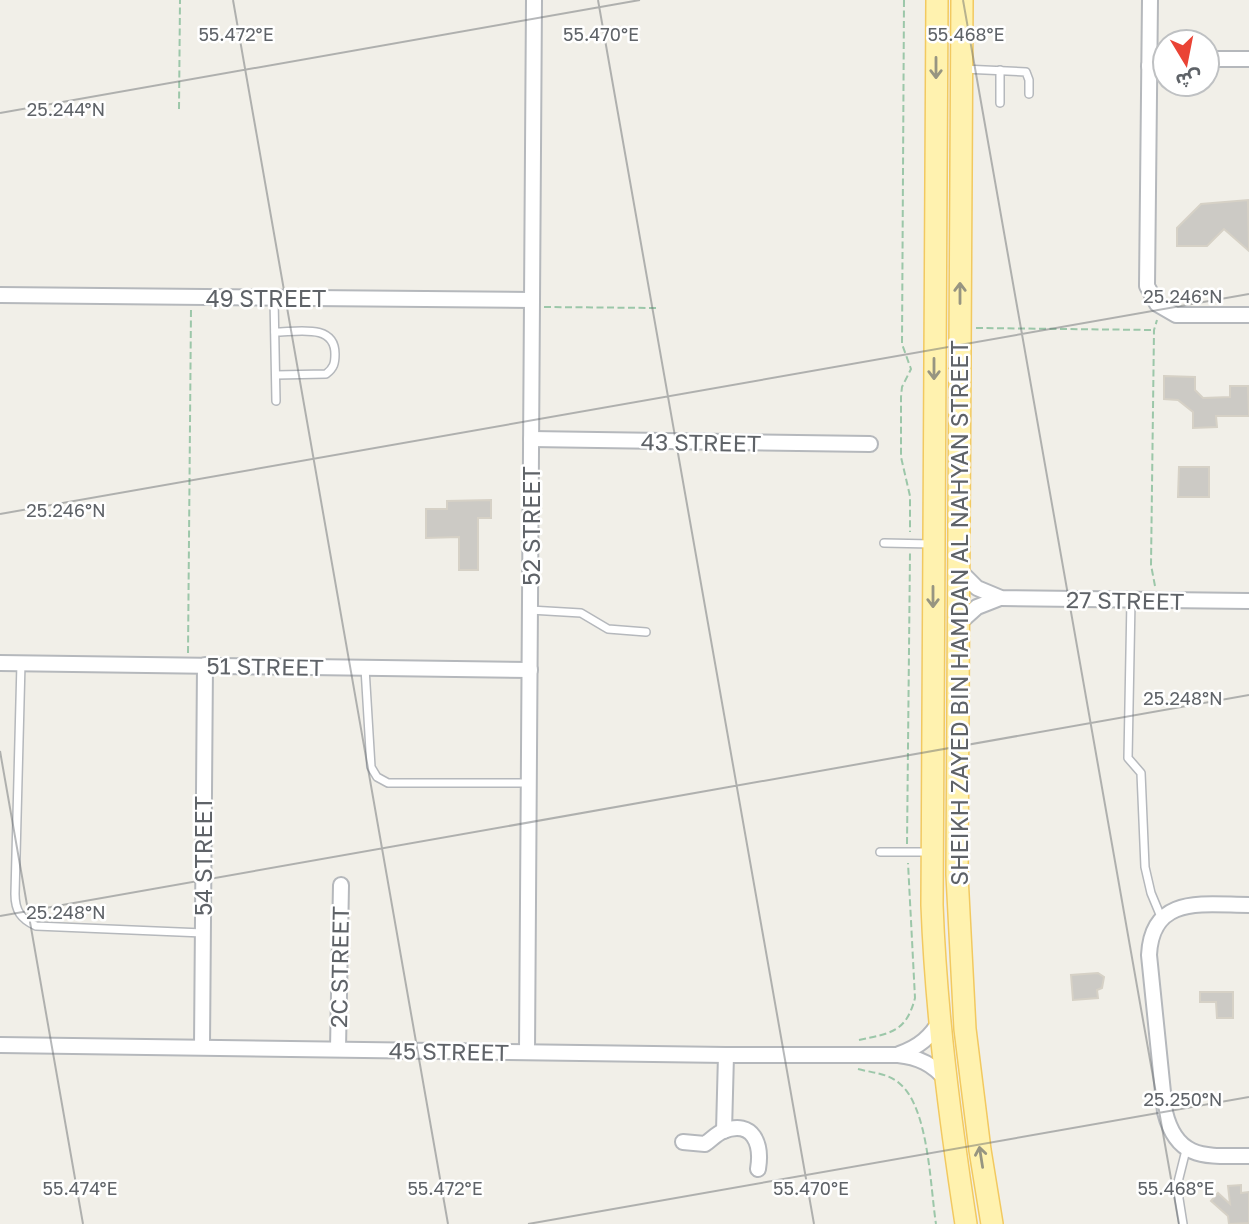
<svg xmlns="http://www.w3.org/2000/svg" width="1249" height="1224" font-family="'Golos Text','Noto Sans Arabic',sans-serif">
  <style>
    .building { fill: #cccac5; stroke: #d6d1c6; stroke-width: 2 }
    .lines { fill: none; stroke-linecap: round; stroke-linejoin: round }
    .lane-casing { stroke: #b5b8bc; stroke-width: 10 }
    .street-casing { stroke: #b5b8bc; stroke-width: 18 }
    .primary-casing { stroke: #f2c960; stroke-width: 24 }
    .path { stroke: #9cc7a9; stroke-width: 2; stroke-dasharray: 7 3.5; stroke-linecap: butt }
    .lane { stroke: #fff; stroke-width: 7 }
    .street { stroke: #fff; stroke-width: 14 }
    .primary { stroke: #fff2af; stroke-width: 21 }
    .oneway { stroke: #979581 }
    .ticks { fill: none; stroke: #5f6368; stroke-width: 2; stroke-opacity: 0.45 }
    .labels { text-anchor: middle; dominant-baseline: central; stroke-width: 5; stroke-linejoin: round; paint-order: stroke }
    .street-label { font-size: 23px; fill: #5f6368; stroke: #fff }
    .ticks-label { font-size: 18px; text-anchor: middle; fill: #5f6368; stroke: #fff; stroke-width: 5; stroke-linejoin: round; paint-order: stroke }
  </style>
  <rect width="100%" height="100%" fill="#f1efe8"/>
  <g class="building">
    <path d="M 1248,200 L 1249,251 L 1224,229 L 1207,246 L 1177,246 L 1177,228 L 1201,204 Z"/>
    <path d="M 1164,376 L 1195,377 L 1195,390 L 1203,398 L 1230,397 L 1230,386 L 1248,386 L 1249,416 L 1216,416 L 1217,427 L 1193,428 L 1193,412 L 1178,400 L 1164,399 Z"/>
    <path d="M 1179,467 L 1209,467 L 1209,497 L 1178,497 Z"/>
    <path d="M 491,500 L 491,518 L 478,518 L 478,570 L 459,570 L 459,537 L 426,538 L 426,509 L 447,509 L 447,501 Z"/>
    <path d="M 1098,973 L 1104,977 L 1102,988 L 1097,990 L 1098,998 L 1073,1000 L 1071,975 Z"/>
    <path d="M 1200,992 L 1233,992 L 1233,1018 L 1217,1018 L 1216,1002 L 1200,1002 Z"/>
    <path d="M 1241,1185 L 1241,1193 L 1249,1192 L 1249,1223 L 1229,1224 L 1228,1216 L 1211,1201 L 1218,1193 L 1230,1204 L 1228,1186 Z"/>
  </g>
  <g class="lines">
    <defs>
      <g id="lane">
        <path d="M 963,69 L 1026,72 L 1029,80 L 1029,94"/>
        <path d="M 1000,103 L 1000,70"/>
        <path d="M 274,298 L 276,401"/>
        <path d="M 275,332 C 297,332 335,323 335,354 C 335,363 334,368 326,374 L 276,375"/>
        <path d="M 884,543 L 932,544"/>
        <path d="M 1131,600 L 1128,758 L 1141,773 L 1145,867 L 1151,893 L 1161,917"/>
        <path d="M 530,610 L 581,613 L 608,629 L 646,632"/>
        <path d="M 21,663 L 15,894 C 15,911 21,919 36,926 L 203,933"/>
        <path d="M 365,668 L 371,767 L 377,777 L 388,783 L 529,783"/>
        <path d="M 880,852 L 928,852"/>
        <path d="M 1183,1224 L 1177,1186 L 1186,1150"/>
      </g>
      <g id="street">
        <path d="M 1150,0 L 1147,286 L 1157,304 L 1176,315 L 1249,315"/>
        <path d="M 1207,59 L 1249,59"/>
        <path d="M 1149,66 L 1165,65"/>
        <path d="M 0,295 L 532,300"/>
        <path d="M 531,439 L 870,444"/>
        <path d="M 958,569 L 977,588 L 1001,598 L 1249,601"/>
        <path d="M 958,624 L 977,607 L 1000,598"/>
        <path d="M 0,663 L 530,670"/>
        <path d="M 1249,905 C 1204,905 1152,894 1149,955 L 1165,1112 C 1177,1161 1207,1156 1249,1156"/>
        <path d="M 0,1045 L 726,1055 L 898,1055 C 918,1057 933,1064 946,1080"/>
        <path d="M 202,1046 L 205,665"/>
        <path d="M 338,1049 L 341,885"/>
        <path d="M 527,1052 L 534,0"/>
        <path d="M 899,1054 C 919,1047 931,1037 941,1019"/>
        <path d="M 724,1131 L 726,1055"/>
        <path d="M 683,1142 L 705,1144 C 711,1140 716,1134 723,1131 C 754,1119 762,1145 758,1169"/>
      </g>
      <g id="primary">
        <path d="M 937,0 L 932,905 C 936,1012 950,1119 966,1224"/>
        <path d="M 962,0 L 957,875 L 965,1029 L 980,1150 L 992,1224"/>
      </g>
    </defs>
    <use href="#lane" class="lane-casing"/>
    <use href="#street" class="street-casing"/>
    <use href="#primary" class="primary-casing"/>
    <g class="path">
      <path d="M 904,0 L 902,344 L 911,369 L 902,387 L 901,397 L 901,457 L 910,496 L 910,532"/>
      <path d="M 179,109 L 180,0"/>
      <path d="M 544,307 L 658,308"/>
      <path d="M 976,328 L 1153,330"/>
      <path d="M 1155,586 L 1151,565 L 1154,330 L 1157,320"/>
      <path d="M 188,653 L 191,309"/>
      <path d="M 907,844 L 910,552"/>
      <path d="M 859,1040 C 890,1033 906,1033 915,998 L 908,863"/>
      <path d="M 858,1069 C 873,1073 887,1073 899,1083 C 929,1107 930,1186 936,1224"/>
    </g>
    <use href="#lane" class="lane"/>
    <use href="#street" class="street"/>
    <use href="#primary" class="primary"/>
  </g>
  <defs><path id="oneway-shaft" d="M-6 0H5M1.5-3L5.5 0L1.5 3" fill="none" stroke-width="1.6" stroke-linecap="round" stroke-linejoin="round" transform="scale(1.75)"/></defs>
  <g class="oneway">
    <use href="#oneway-shaft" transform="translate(936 68) rotate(90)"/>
    <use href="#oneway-shaft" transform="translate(960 293) rotate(-90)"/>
    <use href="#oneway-shaft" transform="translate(934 369) rotate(90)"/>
    <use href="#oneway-shaft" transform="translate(933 597) rotate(90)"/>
    <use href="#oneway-shaft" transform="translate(981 1157) rotate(-99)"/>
  </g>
  <path class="ticks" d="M 233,0 L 448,1224M 598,0 L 814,1224M 963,0 L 1179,1224M 0,113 L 640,0M 0,514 L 1249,294M 0,751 L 83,1224M 0,916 L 1249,695M 528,1224 L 1249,1097"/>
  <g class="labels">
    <g class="street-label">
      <text x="266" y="298">49 STREET</text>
      <text transform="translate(701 442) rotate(1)">43 STREET</text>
      <text transform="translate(531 526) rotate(-90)">52 STREET</text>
      <text transform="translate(1125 600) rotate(1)">27 STREET</text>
      <text transform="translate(959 613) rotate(-90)">SHEIKH ZAYED BIN HAMDAN AL NAHYAN STREET</text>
      <text transform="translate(265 666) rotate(1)">51 STREET</text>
      <text transform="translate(203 856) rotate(-90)">54 STREET</text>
      <text transform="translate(339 967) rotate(-89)">2C STREET</text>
      <text transform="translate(449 1051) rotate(1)">45 STREET</text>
    </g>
  </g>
  <g class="ticks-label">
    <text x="236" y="41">55.472°E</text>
    <text x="601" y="41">55.470°E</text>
    <text x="966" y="41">55.468°E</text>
    <text x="66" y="116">25.244°N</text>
    <text x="1183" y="303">25.246°N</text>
    <text x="66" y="517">25.246°N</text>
    <text x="1183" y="705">25.248°N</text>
    <text x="66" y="919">25.248°N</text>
    <text x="1183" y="1106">25.250°N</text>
    <text x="80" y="1195">55.474°E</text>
    <text x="445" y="1195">55.472°E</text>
    <text x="811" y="1195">55.470°E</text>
    <text x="1176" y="1195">55.468°E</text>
  </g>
  <g transform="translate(1186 63) rotate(170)"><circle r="33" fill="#ffffff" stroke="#bfc1c3" stroke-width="2"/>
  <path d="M0-5L12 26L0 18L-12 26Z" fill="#ea4335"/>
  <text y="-10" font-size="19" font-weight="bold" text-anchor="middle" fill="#5f6368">ش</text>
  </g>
</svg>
